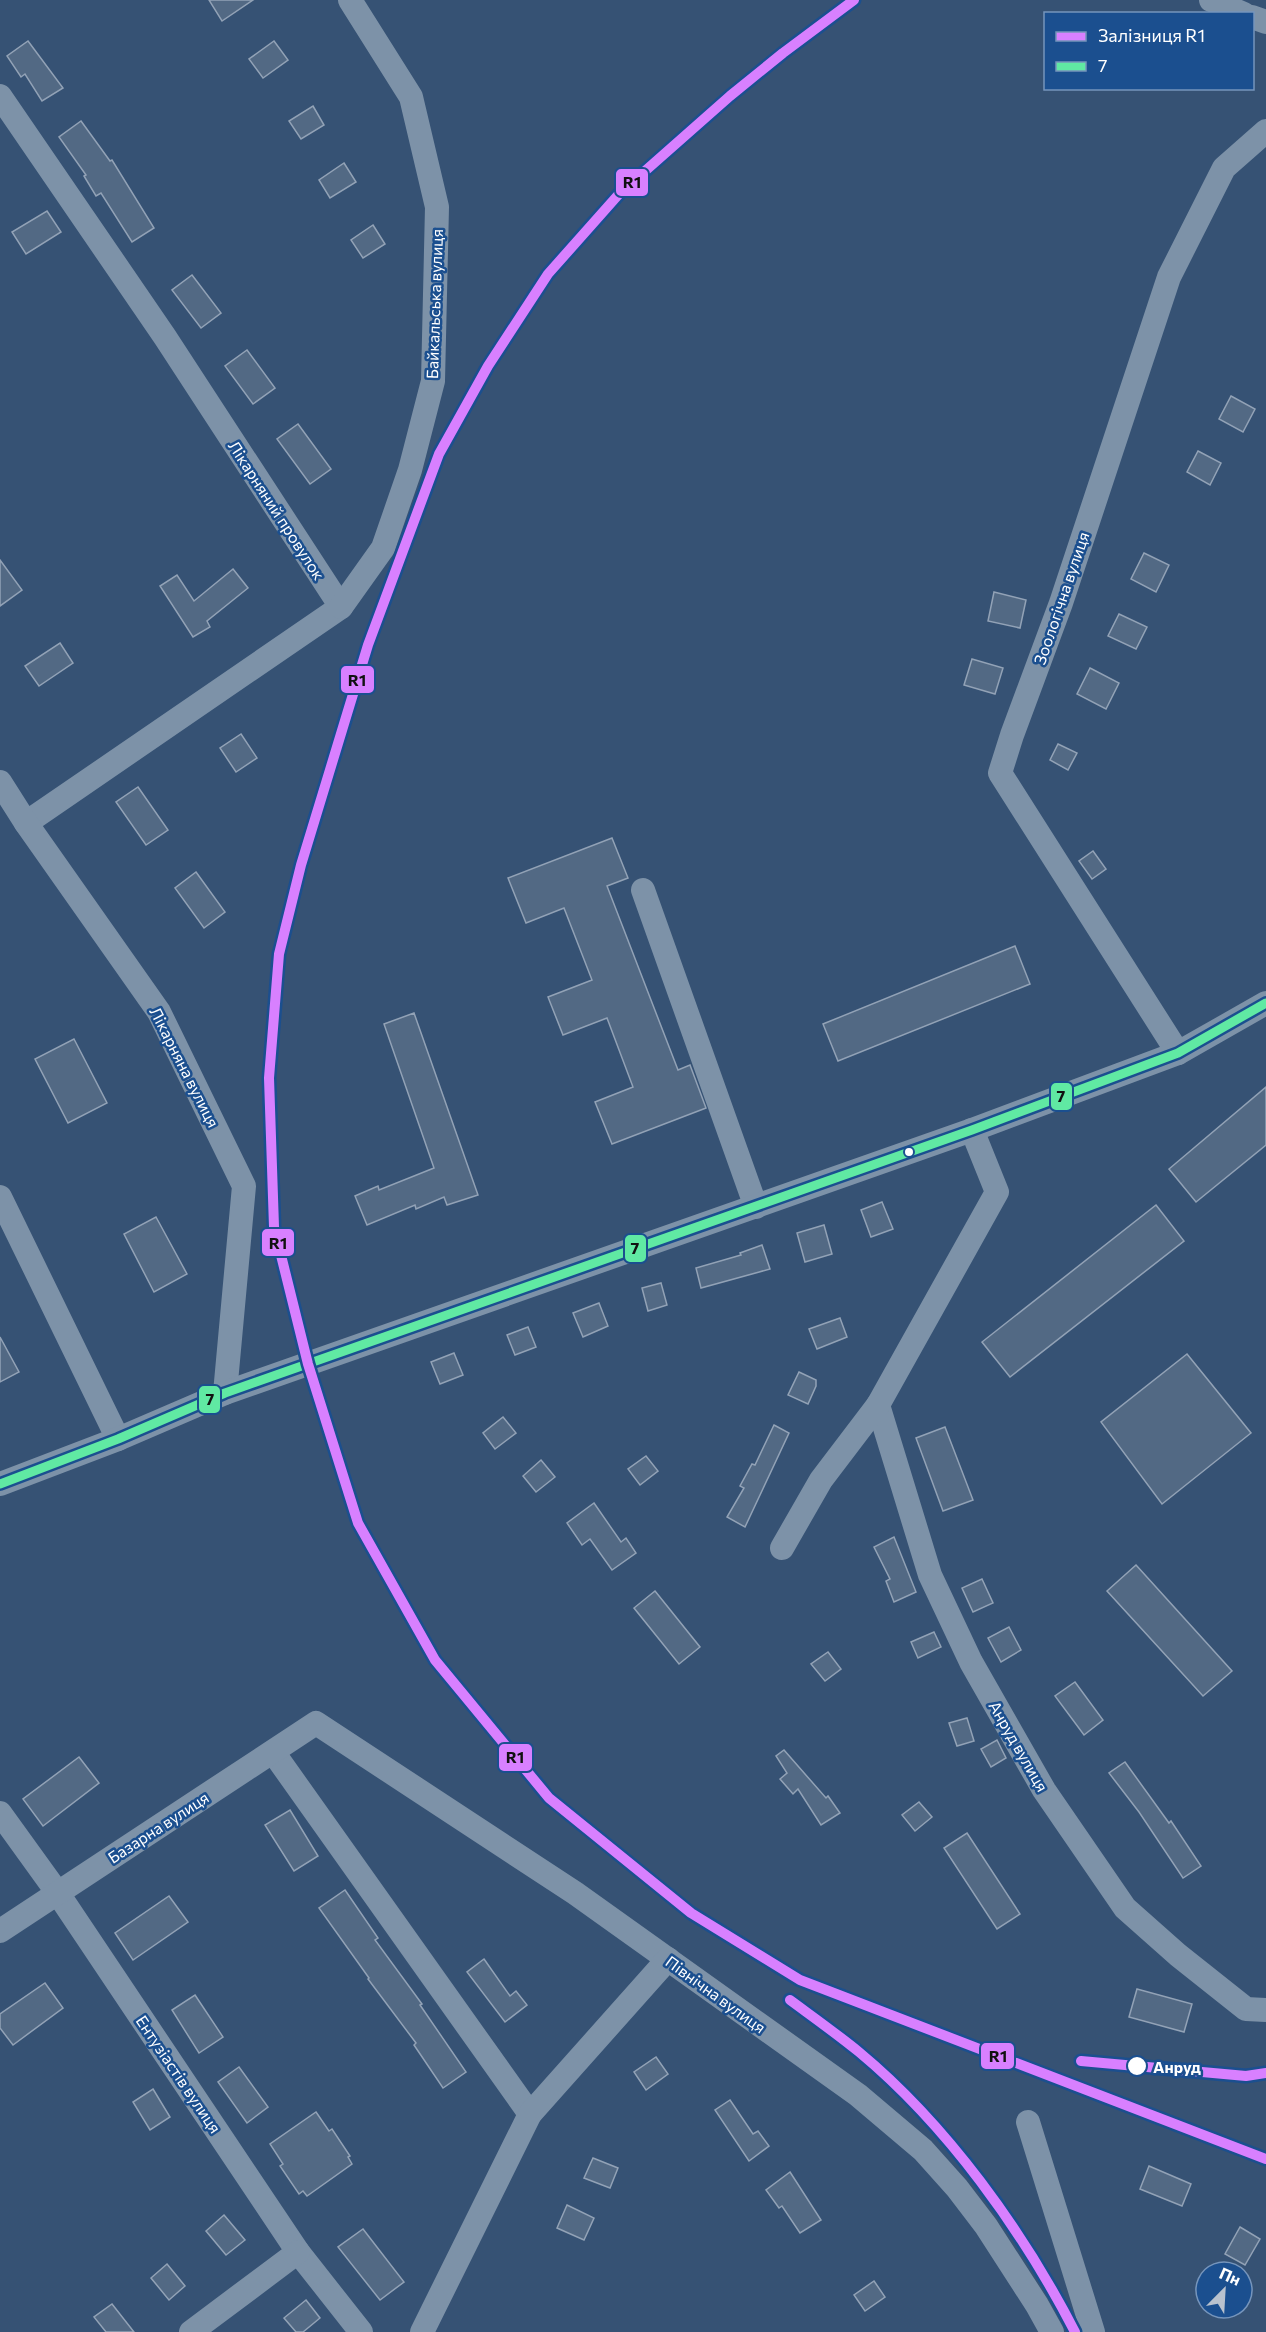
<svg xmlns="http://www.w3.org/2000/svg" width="1266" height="2332" font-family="Commissioner,sans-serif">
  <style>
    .building { fill: #526984; stroke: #92a2b6; stroke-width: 1.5 }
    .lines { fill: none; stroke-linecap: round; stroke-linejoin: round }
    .minor { stroke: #7d92a8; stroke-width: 24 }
    .bus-1-casing { stroke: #1b4f8f; stroke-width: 14 }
    .bus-1 { stroke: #60e9a3; stroke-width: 9 }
    .rail-1-casing { stroke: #1b4f8f; stroke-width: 15 }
    .rail-1 { stroke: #d880ff; stroke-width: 10 }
    .bus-dot { fill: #fff; stroke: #1b4f8f; stroke-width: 2 }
    .labels { text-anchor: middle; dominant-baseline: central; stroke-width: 5; stroke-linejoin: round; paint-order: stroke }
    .street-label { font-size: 16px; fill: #fff; stroke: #1b4f8f }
    .stop-label { font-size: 16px; font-weight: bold; fill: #fff; stroke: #1b4f8f; text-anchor: start }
    .line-badge { stroke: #1b4f8f; stroke-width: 2 }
    .pale-badge-label { font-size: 16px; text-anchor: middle; font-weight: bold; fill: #111 }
  </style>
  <rect width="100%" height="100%" fill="#365274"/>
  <g class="building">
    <path d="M 209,0 L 253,0 L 222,21 Z"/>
    <path d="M 28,41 L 63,88 L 42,101 L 25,74 L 21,77 L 7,56 Z"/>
    <path d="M 274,41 L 288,60 L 263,78 L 249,59 Z"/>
    <path d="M 313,106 L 324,125 L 301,139 L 289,121 Z"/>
    <path d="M 81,121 L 110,161 L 112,160 L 154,228 L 132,242 L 101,193 L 96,196 L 84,176 L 86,175 L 59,137 Z"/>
    <path d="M 344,163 L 356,182 L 330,198 L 319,180 Z"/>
    <path d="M 47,211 L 61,232 L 26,254 L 12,232 Z"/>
    <path d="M 373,225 L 385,244 L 363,258 L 351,240 Z"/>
    <path d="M 192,275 L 221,313 L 201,328 L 172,290 Z"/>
    <path d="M 247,350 L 275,388 L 253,404 L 225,366 Z"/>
    <path d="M 1231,396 L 1255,409 L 1243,432 L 1219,419 Z"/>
    <path d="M 298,424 L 331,469 L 310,484 L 277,439 Z"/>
    <path d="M 1198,451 L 1221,463 L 1210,485 L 1187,472 Z"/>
    <path d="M 1144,553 L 1169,565 L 1156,592 L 1131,579 Z"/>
    <path d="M 0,560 L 22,590 L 0,606 Z"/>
    <path d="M 233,569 L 248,588 L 207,621 L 210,627 L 193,637 L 160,586 L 177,575 L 194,601 Z"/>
    <path d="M 994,592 L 1026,600 L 1020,628 L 988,621 Z"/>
    <path d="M 1119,614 L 1147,627 L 1136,649 L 1108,636 Z"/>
    <path d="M 60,643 L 73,663 L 39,686 L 25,666 Z"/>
    <path d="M 972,659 L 1003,668 L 995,694 L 964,685 Z"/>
    <path d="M 1090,668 L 1119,683 L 1106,709 L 1077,694 Z"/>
    <path d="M 241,734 L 257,758 L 236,772 L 220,748 Z"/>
    <path d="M 1058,744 L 1077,753 L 1068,770 L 1050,760 Z"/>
    <path d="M 138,787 L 168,830 L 146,845 L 116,802 Z"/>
    <path d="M 612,838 L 628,878 L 607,886 L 678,1070 L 690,1065 L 706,1108 L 612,1144 L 595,1102 L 633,1087 L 607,1018 L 563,1035 L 548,997 L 592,980 L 564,908 L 526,923 L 508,878 Z"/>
    <path d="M 1093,851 L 1106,869 L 1092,879 L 1079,861 Z"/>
    <path d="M 196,872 L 225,912 L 204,928 L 175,888 Z"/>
    <path d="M 1015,946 L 1030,984 L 838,1061 L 823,1024 Z"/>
    <path d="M 414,1013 L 478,1195 L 447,1205 L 444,1197 L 416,1209 L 415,1205 L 367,1225 L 355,1196 L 378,1186 L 379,1190 L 434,1168 L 384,1024 Z"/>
    <path d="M 74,1039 L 107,1103 L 68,1123 L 35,1059 Z"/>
    <path d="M 1266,1087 L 1266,1145 L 1196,1202 L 1169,1169 Z"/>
    <path d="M 882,1202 L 893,1229 L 871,1237 L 861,1210 Z"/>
    <path d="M 1156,1205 L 1184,1241 L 1010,1377 L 982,1342 Z"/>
    <path d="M 156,1217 L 187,1274 L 154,1292 L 124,1234 Z"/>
    <path d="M 824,1225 L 832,1254 L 805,1262 L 797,1233 Z"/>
    <path d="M 762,1245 L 770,1269 L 701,1288 L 696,1268 L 741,1255 L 740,1253 Z"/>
    <path d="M 661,1283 L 667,1305 L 648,1311 L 642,1288 Z"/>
    <path d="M 599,1303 L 608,1326 L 583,1337 L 573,1313 Z"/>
    <path d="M 840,1318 L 847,1337 L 817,1349 L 809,1329 Z"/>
    <path d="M 528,1327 L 536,1347 L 515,1355 L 507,1335 Z"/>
    <path d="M 0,1337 L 19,1372 L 0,1382 Z"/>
    <path d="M 454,1353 L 463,1375 L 440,1384 L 431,1362 Z"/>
    <path d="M 1187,1354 L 1251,1433 L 1162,1504 L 1101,1422 Z"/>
    <path d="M 799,1372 L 816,1380 L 816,1386 L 808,1404 L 788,1395 Z"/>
    <path d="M 503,1417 L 516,1433 L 495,1449 L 483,1433 Z"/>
    <path d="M 774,1425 L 789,1433 L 745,1527 L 727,1517 L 744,1488 L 740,1486 L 752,1464 L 755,1465 Z"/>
    <path d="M 945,1427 L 973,1500 L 943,1511 L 916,1438 Z"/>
    <path d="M 646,1456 L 658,1471 L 640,1485 L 628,1469 Z"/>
    <path d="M 541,1460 L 555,1477 L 536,1492 L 523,1476 Z"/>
    <path d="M 594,1503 L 621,1542 L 626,1538 L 636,1553 L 612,1570 L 590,1539 L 582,1545 L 567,1523 Z"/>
    <path d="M 894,1537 L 916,1592 L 894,1602 L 886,1581 L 890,1579 L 874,1547 Z"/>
    <path d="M 1136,1565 L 1232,1671 L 1203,1696 L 1107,1591 Z"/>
    <path d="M 982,1579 L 993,1603 L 973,1612 L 962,1588 Z"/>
    <path d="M 655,1591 L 700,1647 L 679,1664 L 634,1608 Z"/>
    <path d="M 1009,1627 L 1021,1650 L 1001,1662 L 988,1638 Z"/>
    <path d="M 934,1632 L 941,1647 L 918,1658 L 911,1642 Z"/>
    <path d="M 828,1652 L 841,1669 L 825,1681 L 811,1664 Z"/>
    <path d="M 1075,1682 L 1103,1720 L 1084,1735 L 1055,1696 Z"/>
    <path d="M 967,1718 L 974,1741 L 957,1746 L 949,1723 Z"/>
    <path d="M 997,1740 L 1006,1758 L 991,1767 L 981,1749 Z"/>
    <path d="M 784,1750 L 826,1798 L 828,1796 L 840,1813 L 821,1825 L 798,1789 L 793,1794 L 780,1779 L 787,1773 L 776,1756 Z"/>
    <path d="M 79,1757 L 99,1783 L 43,1826 L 23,1799 Z"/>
    <path d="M 1125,1762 L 1169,1823 L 1171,1821 L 1201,1866 L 1183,1878 L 1139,1812 L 1109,1773 Z"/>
    <path d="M 919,1802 L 932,1817 L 915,1831 L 902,1815 Z"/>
    <path d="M 290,1810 L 318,1856 L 294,1871 L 265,1825 Z"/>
    <path d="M 967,1833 L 1020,1914 L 997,1929 L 944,1848 Z"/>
    <path d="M 345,1890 L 378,1938 L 375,1940 L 422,2004 L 420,2005 L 466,2072 L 443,2088 L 414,2045 L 416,2043 L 368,1979 L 369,1978 L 319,1908 Z"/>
    <path d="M 169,1896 L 188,1922 L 133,1960 L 115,1933 Z"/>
    <path d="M 484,1959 L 510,1996 L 516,1991 L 527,2005 L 505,2022 L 467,1972 Z"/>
    <path d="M 45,1983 L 63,2008 L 13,2045 L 0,2028 L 0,2014 Z"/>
    <path d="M 1137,1989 L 1192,2004 L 1184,2032 L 1129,2017 Z"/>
    <path d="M 195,1995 L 223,2037 L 199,2053 L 172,2010 Z"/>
    <path d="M 656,2057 L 668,2074 L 646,2090 L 634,2072 Z"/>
    <path d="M 239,2067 L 268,2107 L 247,2123 L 218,2082 Z"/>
    <path d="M 153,2089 L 170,2117 L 150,2130 L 133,2102 Z"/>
    <path d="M 730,2100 L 753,2134 L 758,2131 L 769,2146 L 749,2161 L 715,2110 Z"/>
    <path d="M 316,2112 L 329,2131 L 332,2129 L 350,2156 L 348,2157 L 352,2164 L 307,2196 L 303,2191 L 299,2194 L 280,2166 L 283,2164 L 270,2144 Z"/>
    <path d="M 593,2158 L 618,2168 L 610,2188 L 584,2178 Z"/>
    <path d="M 1149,2166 L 1191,2184 L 1182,2206 L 1140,2189 Z"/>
    <path d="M 790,2172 L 821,2220 L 800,2233 L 782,2206 L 779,2208 L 766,2190 Z"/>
    <path d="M 567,2205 L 594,2218 L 584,2240 L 557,2228 Z"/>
    <path d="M 224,2215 L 245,2240 L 226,2255 L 206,2231 Z"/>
    <path d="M 1240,2227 L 1260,2239 L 1245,2265 L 1225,2254 Z"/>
    <path d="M 363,2229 L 404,2282 L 380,2300 L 338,2247 Z"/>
    <path d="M 167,2264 L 185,2286 L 169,2300 L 151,2278 Z"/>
    <path d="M 874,2281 L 885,2297 L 865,2311 L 854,2295 Z"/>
    <path d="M 306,2300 L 320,2318 L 303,2332 L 296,2332 L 284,2318 Z"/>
    <path d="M 112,2304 L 134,2332 L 106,2332 L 94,2317 Z"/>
  </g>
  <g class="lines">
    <g class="minor">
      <path d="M 1211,0 L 1244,14"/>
      <path d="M 1252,17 L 1266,22"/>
      <path d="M 0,96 L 165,337 L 341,607 L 26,823"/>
      <path d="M 341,607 L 383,548 L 410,470 L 433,381 L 437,207 L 411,97 L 350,0"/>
      <path d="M 0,782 L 26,823 L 159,1012 L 244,1186 L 225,1393"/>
      <path d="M 643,890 L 756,1207"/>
      <path d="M 1178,1053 L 1000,773 L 1012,735 L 1061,603 L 1169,277 L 1224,168 L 1266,131"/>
      <path d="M 0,1197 L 118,1439"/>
      <path d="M 878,1405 L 930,1575 L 971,1662 L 1044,1790 L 1125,1908 L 1178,1955 L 1246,2009 L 1266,2010"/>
      <path d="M 0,1484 L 118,1439 L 225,1393 L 972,1130 L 1178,1053 L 1266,1003"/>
      <path d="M 782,1548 L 821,1480 L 878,1405 L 997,1192 L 972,1130"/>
      <path d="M 273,1752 L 530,2114"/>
      <path d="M 0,1813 L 57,1892 L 298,2252 L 361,2332"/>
      <path d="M 0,1931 L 316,1723 L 575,1893 L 858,2095 L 923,2150 L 957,2188 L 986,2226 L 1037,2305 L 1052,2332"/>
      <path d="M 1028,2122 L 1093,2332"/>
      <path d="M 191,2332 L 298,2252"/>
      <path d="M 422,2332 L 530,2114 L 668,1959"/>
    </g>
    <defs>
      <path id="bus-1" d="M 0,1484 L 118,1439 L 225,1393 L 972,1130 L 1178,1053 L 1266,1003"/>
    </defs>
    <use href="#bus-1" class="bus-1-casing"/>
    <use href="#bus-1" class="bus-1"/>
    <defs>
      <g id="rail-1">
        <path d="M 854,0 L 783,53 L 730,96 L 619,194 L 548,274 L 488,366 L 439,454 L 368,645 L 301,865 L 279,954 L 269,1078 L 274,1227 L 308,1364 L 358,1523 L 435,1660 L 549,1798 L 691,1913 L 800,1980 L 1266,2159"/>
        <path d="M 790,2000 C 813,2017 837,2034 859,2052 C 947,2125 1023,2231 1075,2332"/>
        <path d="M 1081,2061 L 1246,2076 L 1266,2073"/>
      </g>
    </defs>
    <use href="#rail-1" class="rail-1-casing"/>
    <use href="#rail-1" class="rail-1"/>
  </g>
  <g class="bus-dot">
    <circle cx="909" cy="1152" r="5"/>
    <circle cx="1137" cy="2066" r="10"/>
  </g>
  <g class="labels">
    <g class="street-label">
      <text transform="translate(434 304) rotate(-88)">Байкальська вулиця</text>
      <text transform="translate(277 510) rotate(57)">Лікарняний провулок</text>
      <text transform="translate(1061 598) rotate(-71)">Зоологічна вулиця</text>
      <text transform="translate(185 1067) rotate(63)">Лікарняна вулиця</text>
      <text transform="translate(1019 1746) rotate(60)">Анруд вулиця</text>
      <text transform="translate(158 1827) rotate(-33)">Базарна вулиця</text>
      <text transform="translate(716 1994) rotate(36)">Північна вулиця</text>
      <text transform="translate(179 2074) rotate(56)">Ентузіастів вулиця</text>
    </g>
    <g class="stop-label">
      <text x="1153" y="2066">Анруд</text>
    </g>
  </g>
  <g class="line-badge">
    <rect x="615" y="168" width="34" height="29" rx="6" fill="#d880ff"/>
    <rect x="340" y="665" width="35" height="29" rx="6" fill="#d880ff"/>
    <rect x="1050" y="1082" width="23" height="29" rx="6" fill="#60e9a3"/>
    <rect x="261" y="1228" width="34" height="29" rx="6" fill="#d880ff"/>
    <rect x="624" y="1234" width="23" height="29" rx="6" fill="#60e9a3"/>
    <rect x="198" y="1385" width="23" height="29" rx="6" fill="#60e9a3"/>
    <rect x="498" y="1743" width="35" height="29" rx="6" fill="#d880ff"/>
    <rect x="980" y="2042" width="35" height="28" rx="6" fill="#d880ff"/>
  </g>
  <g class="pale-badge-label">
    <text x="632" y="188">R1</text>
    <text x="357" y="686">R1</text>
    <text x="1061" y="1102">7</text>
    <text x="278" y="1249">R1</text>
    <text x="635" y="1254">7</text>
    <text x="210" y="1405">7</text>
    <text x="515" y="1763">R1</text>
    <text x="998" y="2062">R1</text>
  </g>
  <rect x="1044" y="12" width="210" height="78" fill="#1b4f8f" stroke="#7695bc" stroke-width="1.5"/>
  <rect x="1056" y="32" width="30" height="9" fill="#d880ff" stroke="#7695bc" stroke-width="1.5"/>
  <text x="1098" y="42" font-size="18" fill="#ffffff">Залізниця R1</text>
  <rect x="1056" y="62" width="30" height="9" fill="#60e9a3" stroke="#7695bc" stroke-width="1.5"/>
  <text x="1098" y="72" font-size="18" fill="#ffffff">7</text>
  <g transform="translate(1224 2290) rotate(24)"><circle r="28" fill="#1b4f8f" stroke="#7695bc" stroke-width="1.5"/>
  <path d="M0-4.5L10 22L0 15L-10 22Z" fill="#b9c2ce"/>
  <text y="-9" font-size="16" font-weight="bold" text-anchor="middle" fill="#ffffff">Пн</text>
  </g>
</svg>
